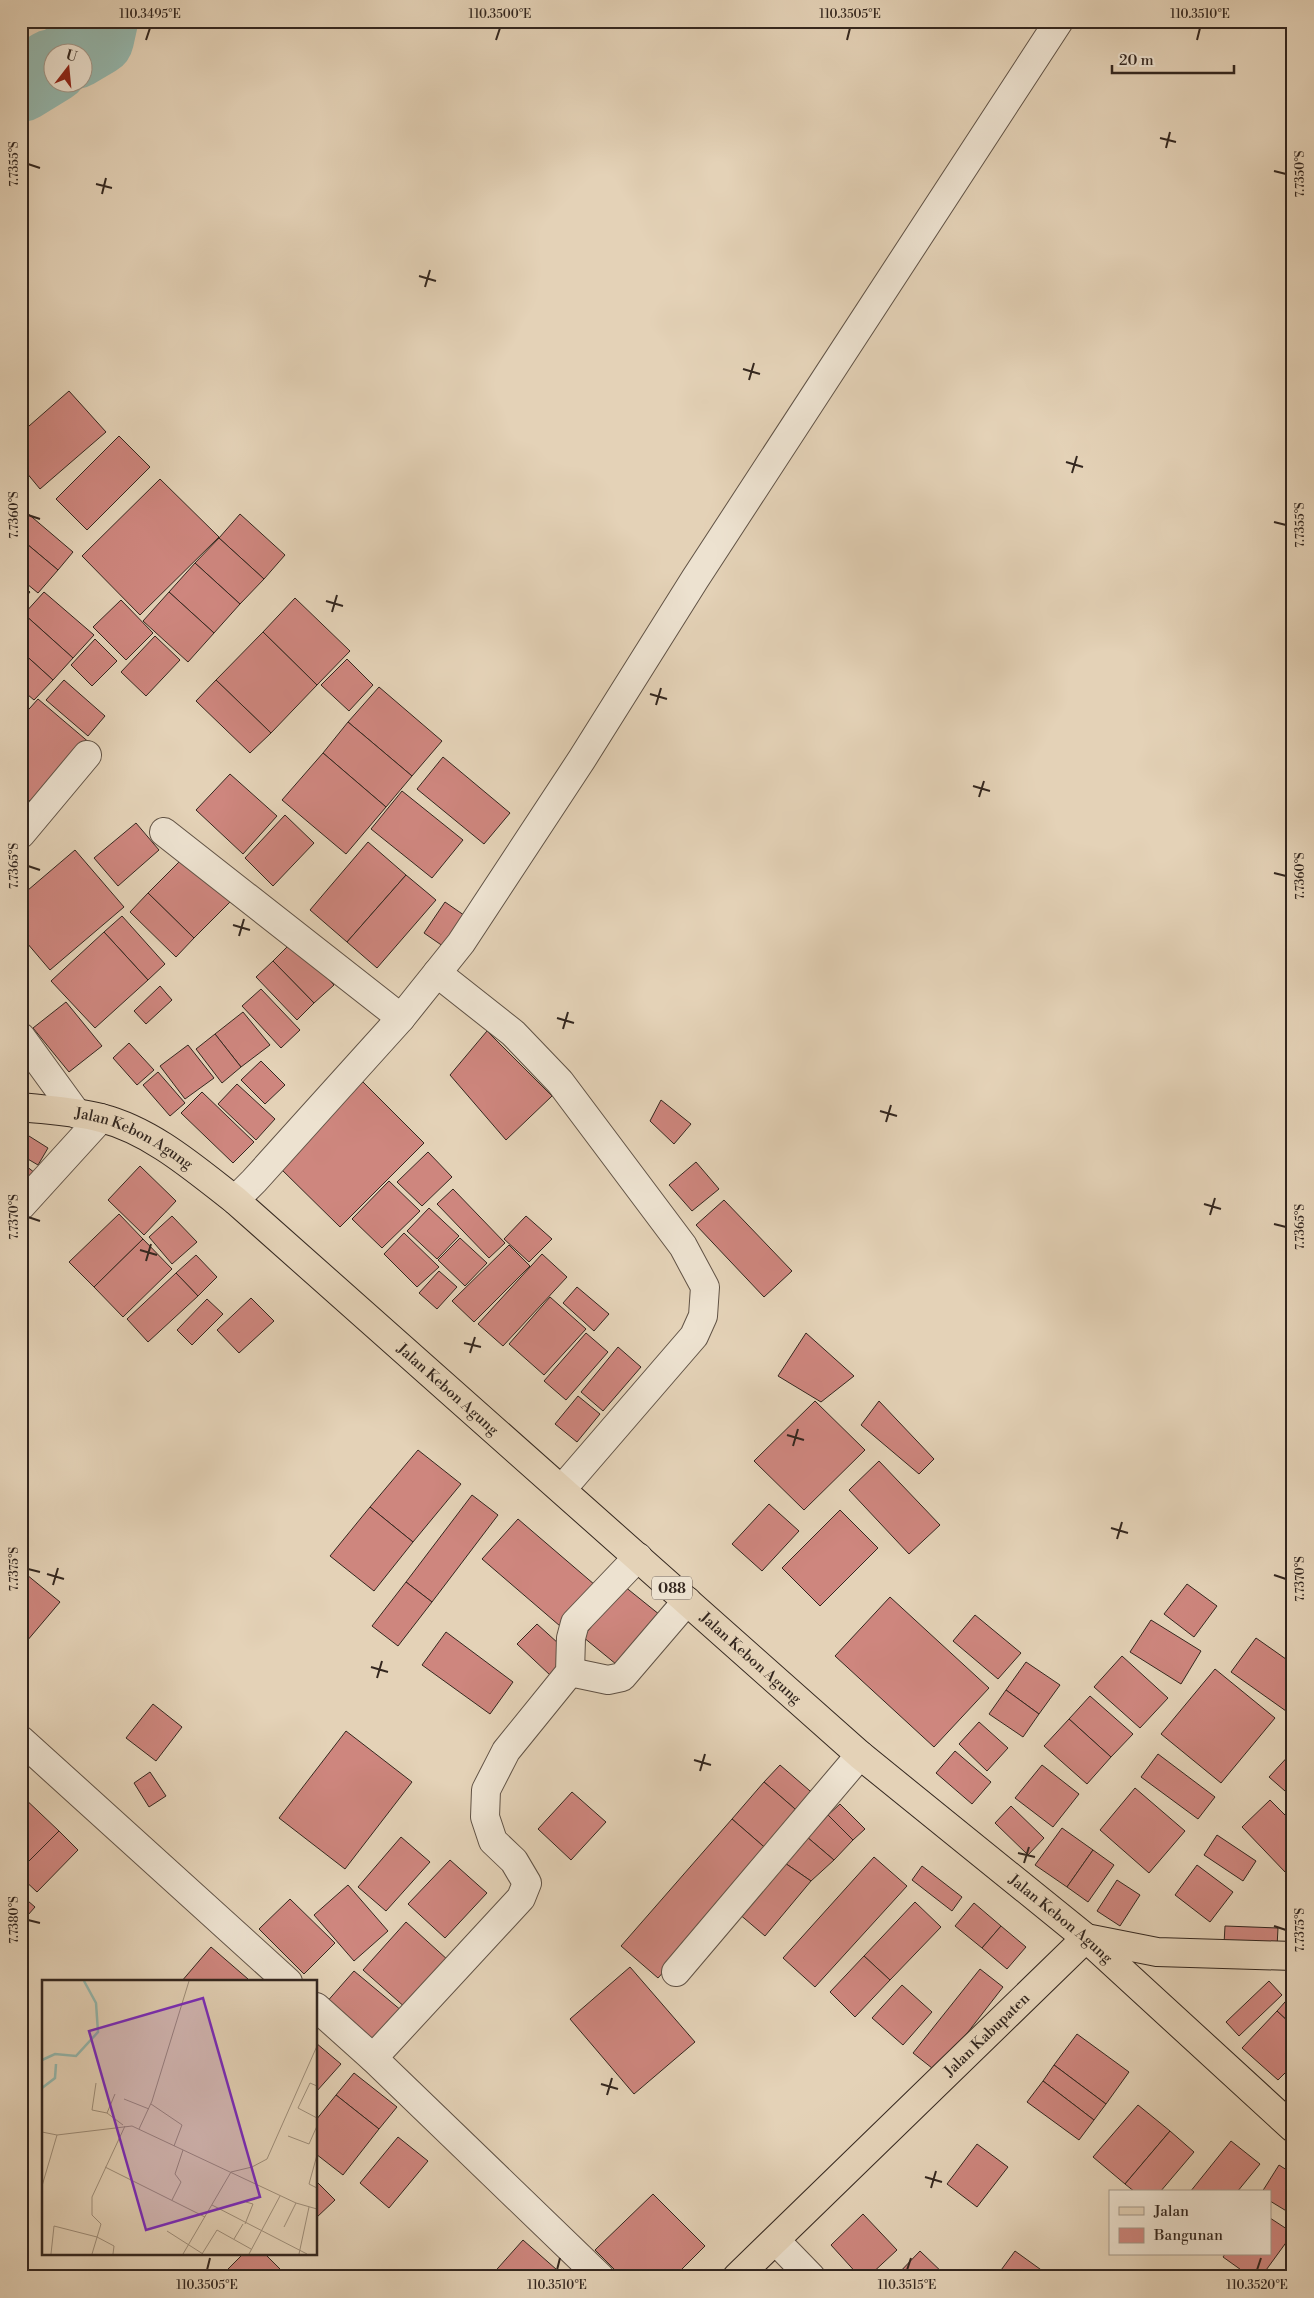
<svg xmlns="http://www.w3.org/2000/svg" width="1314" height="2298" font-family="'Libre Bodoni',serif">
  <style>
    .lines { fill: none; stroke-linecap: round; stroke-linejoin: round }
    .river { stroke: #95b8ae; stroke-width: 74 }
    .building { fill: #ce867e; stroke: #34271f }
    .minor-casing { stroke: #605245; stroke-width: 30 }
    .major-casing { stroke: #34271f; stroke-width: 30 }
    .minor { stroke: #ede2d0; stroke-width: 28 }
    .major { stroke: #e4d2b7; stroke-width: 28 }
    .ticks { fill: none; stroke: #34271f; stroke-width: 2 }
    .labels { text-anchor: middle; stroke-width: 4; stroke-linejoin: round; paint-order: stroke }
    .shield { fill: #ede2d0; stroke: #6c5f54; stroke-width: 1 }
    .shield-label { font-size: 14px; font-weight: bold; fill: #34271f }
    .street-label { font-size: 15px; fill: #34271f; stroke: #ede2d0 }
    .inset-river { fill: none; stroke: #95b8ae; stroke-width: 2.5 }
    .inset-road { fill: none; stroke: #9e8e7a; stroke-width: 1 }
    .view { fill: #7b2cbf; fill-opacity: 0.15; stroke: #7b2cbf; stroke-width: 2.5 }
    .inset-edge { fill: none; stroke: #34271f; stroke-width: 2.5 }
    .neatline { fill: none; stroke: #34271f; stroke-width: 2 }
    .ticks-label { font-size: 12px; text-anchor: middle; fill: #34271f }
  </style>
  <rect width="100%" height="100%" fill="#e4d2b7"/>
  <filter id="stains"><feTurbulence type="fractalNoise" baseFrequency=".004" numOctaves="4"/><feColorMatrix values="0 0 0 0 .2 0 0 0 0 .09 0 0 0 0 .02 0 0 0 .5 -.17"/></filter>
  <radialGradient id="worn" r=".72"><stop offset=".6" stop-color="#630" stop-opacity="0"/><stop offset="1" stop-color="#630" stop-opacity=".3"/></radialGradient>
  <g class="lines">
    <!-- river -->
    <g class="river">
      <polyline points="75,52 97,39 101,21"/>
      <polyline points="21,85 52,66"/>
    </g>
  </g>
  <!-- building -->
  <g class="building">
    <polygon points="69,391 106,432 40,489 21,466 21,433"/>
    <polygon points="119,436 150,467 87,530 56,499"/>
    <polygon points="160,479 219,537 140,615 82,556"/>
    <polygon points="26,512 73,552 58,570 21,539 21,518"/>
    <polygon points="240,514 285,555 264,579 219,538"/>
    <polygon points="219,538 264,579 240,604 195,563"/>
    <polygon points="21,539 58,570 38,593 21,579"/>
    <polygon points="195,563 240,604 214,633 169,592"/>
    <polygon points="21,584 30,592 21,603"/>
    <polygon points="44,592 94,635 73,658 24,614"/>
    <polygon points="169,592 214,633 188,662 143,621"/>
    <polygon points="295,598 350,651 317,685 263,632"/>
    <polygon points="121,600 153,633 126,660 93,627"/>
    <polygon points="24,614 73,658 53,680 21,651 21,617"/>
    <polygon points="263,632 317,685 271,733 216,680"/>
    <polygon points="155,636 180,660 146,696 121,672"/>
    <polygon points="95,639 117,661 92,686 71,665"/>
    <polygon points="21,651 53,680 34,700 21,689"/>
    <polygon points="347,659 373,685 349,711 321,685"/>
    <polygon points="64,680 105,716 88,736 46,700"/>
    <polygon points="216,680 271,733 250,753 196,701"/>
    <polygon points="379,687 442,741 412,776 348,722"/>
    <polygon points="38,699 91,744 37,807 21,794 21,718"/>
    <polygon points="348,722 412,776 386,807 323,753"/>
    <polygon points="323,753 386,807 346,854 282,800"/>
    <polygon points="443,757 510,813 484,844 417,789"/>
    <polygon points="230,774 277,816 243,854 196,810"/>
    <polygon points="402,791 463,840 432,878 371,829"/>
    <polygon points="21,794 37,807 21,824"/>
    <polygon points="285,815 314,843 273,886 245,858"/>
    <polygon points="136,823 159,850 118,886 94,858"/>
    <polygon points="368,842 406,875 347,942 310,910"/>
    <polygon points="75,850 124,907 50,970 21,936 21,896"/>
    <polygon points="184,857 230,902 194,938 148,893"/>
    <polygon points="406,875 436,900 377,968 347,942"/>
    <polygon points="148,893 194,938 176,957 130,912"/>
    <polygon points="445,902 471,920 450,951 424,933"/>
    <polygon points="122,916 165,964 148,980 104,932"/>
    <polygon points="104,932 148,980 95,1028 51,981"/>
    <polygon points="292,942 334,985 314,1003 273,961"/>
    <polygon points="273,961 314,1003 297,1020 256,977"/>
    <polygon points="160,986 172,1000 146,1024 134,1011"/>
    <polygon points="261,989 300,1030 281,1048 242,1006"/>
    <polygon points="66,1002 102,1046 69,1072 33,1028"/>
    <polygon points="243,1012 270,1045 241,1067 215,1034"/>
    <polygon points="487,1031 552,1096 506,1140 450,1075"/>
    <polygon points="215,1034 241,1067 222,1083 196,1049"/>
    <polygon points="129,1043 154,1070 137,1085 113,1058"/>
    <polygon points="188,1045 214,1078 185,1099 160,1066"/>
    <polygon points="261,1061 285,1085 265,1104 241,1080"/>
    <polygon points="158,1072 185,1103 170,1116 143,1085"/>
    <polygon points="363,1082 424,1143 340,1227 278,1166"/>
    <polygon points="237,1084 275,1119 256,1140 218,1104"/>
    <polygon points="202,1092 254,1142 233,1163 181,1113"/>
    <polygon points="661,1100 691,1124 674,1144 650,1121"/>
    <polygon points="21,1131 48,1148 38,1165 21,1155"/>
    <polygon points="428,1152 452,1177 422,1206 397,1182"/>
    <polygon points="21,1162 35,1173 21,1191"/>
    <polygon points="696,1162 719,1189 692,1211 669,1185"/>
    <polygon points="140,1166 176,1201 144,1235 108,1200"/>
    <polygon points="389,1181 420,1211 382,1248 352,1219"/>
    <polygon points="453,1189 505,1243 489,1258 437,1204"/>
    <polygon points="724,1200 792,1271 764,1297 696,1225"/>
    <polygon points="429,1208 459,1236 437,1259 407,1231"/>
    <polygon points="119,1214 143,1239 94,1287 69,1262"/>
    <polygon points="172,1216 197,1242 172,1264 149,1237"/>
    <polygon points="526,1216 552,1239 529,1262 504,1239"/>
    <polygon points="404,1233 439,1267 417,1287 384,1254"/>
    <polygon points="460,1238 487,1263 465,1286 438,1260"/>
    <polygon points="143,1239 172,1269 123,1317 94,1287"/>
    <polygon points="509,1245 530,1266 474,1322 452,1301"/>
    <polygon points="542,1254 567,1277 503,1346 478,1324"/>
    <polygon points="196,1255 217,1277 198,1296 176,1273"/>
    <polygon points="439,1271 457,1287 437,1309 419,1293"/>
    <polygon points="176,1273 198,1296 148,1342 127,1319"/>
    <polygon points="577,1287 609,1314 594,1331 563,1303"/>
    <polygon points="550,1297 586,1329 544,1375 509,1344"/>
    <polygon points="251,1298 274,1321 239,1353 217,1330"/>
    <polygon points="207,1299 223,1314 192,1345 177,1330"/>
    <polygon points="586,1333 608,1352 566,1400 544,1381"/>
    <polygon points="806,1333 854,1376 821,1402 778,1376"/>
    <polygon points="618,1347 641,1367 603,1411 581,1392"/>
    <polygon points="578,1396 600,1414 577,1442 555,1424"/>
    <polygon points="815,1401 865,1450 804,1510 754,1461"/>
    <polygon points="879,1401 934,1459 919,1474 861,1425"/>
    <polygon points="418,1450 461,1484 413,1542 370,1507"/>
    <polygon points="879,1461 940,1525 909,1554 849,1490"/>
    <polygon points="472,1495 498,1515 432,1602 406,1582"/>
    <polygon points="769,1504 799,1531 762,1571 732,1544"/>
    <polygon points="370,1507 413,1542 374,1591 330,1556"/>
    <polygon points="840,1510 878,1548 820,1606 782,1568"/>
    <polygon points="518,1519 595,1585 560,1626 482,1559"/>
    <polygon points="21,1570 60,1602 21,1648"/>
    <polygon points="406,1582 432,1602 398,1646 372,1626"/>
    <polygon points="1187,1584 1217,1606 1194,1637 1164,1614"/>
    <polygon points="624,1586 665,1619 622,1669 583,1637"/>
    <polygon points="890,1597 989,1688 934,1747 835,1656"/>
    <polygon points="975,1615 1021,1653 998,1679 953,1641"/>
    <polygon points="1151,1620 1201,1651 1181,1684 1130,1652"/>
    <polygon points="537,1624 570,1654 550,1675 517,1644"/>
    <polygon points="446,1632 513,1682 490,1714 422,1665"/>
    <polygon points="1256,1638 1293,1664 1293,1716 1231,1672"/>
    <polygon points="1122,1656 1168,1698 1140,1728 1094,1687"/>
    <polygon points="1026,1662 1060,1685 1039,1714 1006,1690"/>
    <polygon points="1215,1669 1275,1718 1221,1783 1161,1734"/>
    <polygon points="1006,1690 1039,1714 1023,1737 989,1714"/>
    <polygon points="1090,1696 1133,1734 1111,1757 1069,1719"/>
    <polygon points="153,1704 182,1727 156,1761 126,1738"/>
    <polygon points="1069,1719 1111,1757 1087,1784 1044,1746"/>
    <polygon points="979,1722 1008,1748 987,1771 959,1744"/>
    <polygon points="346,1731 412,1782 345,1869 279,1818"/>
    <polygon points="955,1751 991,1782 972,1804 936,1773"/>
    <polygon points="1293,1751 1293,1798 1269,1777"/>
    <polygon points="1158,1754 1215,1797 1198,1819 1141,1777"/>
    <polygon points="780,1765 817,1797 802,1815 764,1782"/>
    <polygon points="1042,1765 1079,1794 1053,1827 1015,1798"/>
    <polygon points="150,1772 166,1796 149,1807 134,1783"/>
    <polygon points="764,1782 802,1815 770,1852 732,1819"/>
    <polygon points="1135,1788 1185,1831 1149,1873 1100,1830"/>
    <polygon points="572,1792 606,1822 571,1860 538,1829"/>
    <polygon points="21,1795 59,1831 21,1869"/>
    <polygon points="1270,1800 1293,1823 1293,1866 1286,1873 1242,1827"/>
    <polygon points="840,1804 865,1829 853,1840 828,1815"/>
    <polygon points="1011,1806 1044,1838 1028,1855 995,1823"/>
    <polygon points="828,1815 853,1840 834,1860 807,1837"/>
    <polygon points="732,1819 770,1852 658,1978 621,1946"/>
    <polygon points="1062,1828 1093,1850 1067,1887 1035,1865"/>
    <polygon points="59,1831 78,1850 37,1892 21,1877 21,1869"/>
    <polygon points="1217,1835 1256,1861 1243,1881 1204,1855"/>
    <polygon points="401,1837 430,1862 386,1911 358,1887"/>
    <polygon points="807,1837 834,1860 811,1881 782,1861"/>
    <polygon points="1093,1850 1114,1865 1088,1902 1067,1887"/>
    <polygon points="874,1857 907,1886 815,1987 783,1958"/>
    <polygon points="450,1860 487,1893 445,1938 408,1904"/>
    <polygon points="782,1861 811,1881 765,1936 738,1913"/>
    <polygon points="1197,1865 1233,1892 1210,1922 1175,1895"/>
    <polygon points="922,1866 962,1897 952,1911 912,1880"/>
    <polygon points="1117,1880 1140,1895 1120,1926 1097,1911"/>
    <polygon points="348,1885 388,1931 354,1961 314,1915"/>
    <polygon points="21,1895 35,1907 21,1923"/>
    <polygon points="290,1899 335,1943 304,1974 259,1929"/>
    <polygon points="915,1902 941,1927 890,1980 864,1956"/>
    <polygon points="974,1903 1001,1926 982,1948 955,1926"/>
    <polygon points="406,1922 449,1961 407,2009 363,1970"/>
    <polygon points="1001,1926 1026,1947 1007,1969 982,1948"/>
    <polygon points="1225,1926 1278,1928 1277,1947 1224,1944"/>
    <polygon points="211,1947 248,1979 246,1982 181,1982"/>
    <polygon points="864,1956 890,1980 855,2017 830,1992"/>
    <polygon points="630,1967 695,2042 634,2094 570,2019"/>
    <polygon points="980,1969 1003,1987 937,2072 913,2053"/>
    <polygon points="354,1971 402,2011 373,2044 325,2004"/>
    <polygon points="1269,1981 1282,1995 1239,2036 1226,2022"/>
    <polygon points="902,1985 932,2012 903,2045 872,2018"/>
    <polygon points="1293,1993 1293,2026 1277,2011"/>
    <polygon points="1277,2011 1293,2026 1293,2065 1278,2080 1242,2048"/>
    <polygon points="1077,2034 1129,2072 1106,2104 1054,2065"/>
    <polygon points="316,2043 341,2064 316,2092"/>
    <polygon points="1054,2065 1106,2104 1094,2120 1043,2081"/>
    <polygon points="354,2073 397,2107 379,2129 336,2095"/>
    <polygon points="1043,2081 1094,2120 1079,2140 1027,2102"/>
    <polygon points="336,2095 379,2129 343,2175 316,2154 316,2120"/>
    <polygon points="1138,2105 1170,2131 1125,2184 1093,2157"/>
    <polygon points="1170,2131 1194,2152 1160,2192 1135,2192 1125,2184"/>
    <polygon points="398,2137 428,2161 389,2208 360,2183"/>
    <polygon points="1231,2141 1260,2164 1237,2192 1190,2192"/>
    <polygon points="977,2144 1008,2167 977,2207 947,2184"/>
    <polygon points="1279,2165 1293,2174 1293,2215 1270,2201 1270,2192 1262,2192"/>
    <polygon points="316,2181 335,2200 316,2218"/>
    <polygon points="653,2194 705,2246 674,2277 622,2277 595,2250"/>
    <polygon points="863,2214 897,2250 868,2277 860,2277 831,2245"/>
    <polygon points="1270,2218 1293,2233 1261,2277 1251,2277 1223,2257 1225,2254 1270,2254"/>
    <polygon points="523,2240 565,2277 490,2277"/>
    <polygon points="920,2251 947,2277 895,2277"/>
    <polygon points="1015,2251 1051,2277 996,2277"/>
    <polygon points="243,2254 265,2254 288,2277 220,2277"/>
  </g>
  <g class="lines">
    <!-- minor casing -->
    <g class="minor-casing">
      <g id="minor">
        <polyline points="164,832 401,1018"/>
        <polyline points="21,834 87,755"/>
        <polyline points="437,973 513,1033 560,1082 683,1246 705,1287 703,1316 694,1336 562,1489"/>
        <polyline points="21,1037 77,1114"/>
        <polyline points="235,1200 254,1181 401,1018 461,943 582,759 695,579 1059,21"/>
        <polyline points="21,1206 101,1118"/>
        <polyline points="570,1672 608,1680 622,1677 687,1601"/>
        <polyline points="21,1740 288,1982"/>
        <polyline points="676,1972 860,1755"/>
        <polyline points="316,2007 373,2058 600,2277"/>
        <polyline points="373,2058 521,1898 527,1883 514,1861 493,1841 485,1817 486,1790 506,1751 570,1672 571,1638 575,1623 638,1557"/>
        <polyline points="776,2241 811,2277"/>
      </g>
    </g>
    <!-- major casing -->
    <g class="major-casing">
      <g id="major">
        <path id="s1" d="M21,1107C47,1110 76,1111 101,1118C152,1131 195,1169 235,1200L860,1755L1086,1938L1293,2128"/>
        <path id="s2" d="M737,2277L1086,1938L1157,1952L1293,1956"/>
      </g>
    </g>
    <!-- minor -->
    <use href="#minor" class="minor"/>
    <!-- major -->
    <use href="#major" class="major"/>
  </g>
  <!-- ticks -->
  <path class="ticks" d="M146,40L150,28M496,40L500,28M847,40L850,28M1197,40L1200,28M1160,138L1176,142M1166,148L1170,132M28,164L40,168M1274,171L1286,174M96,184L112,188M102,194L106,178M419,276L436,281M425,287L430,270M743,369L760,374M749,380L754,363M1066,462L1083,467M1072,473L1077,456M28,515L40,519M1274,522L1286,525M326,601L343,606M332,612L337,595M650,694L667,699M656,705L661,688M973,786L990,791M979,797L984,781M28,866L40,870M1274,873L1286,876M233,925L250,930M239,936L244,919M557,1018L574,1023M563,1029L568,1012M880,1111L897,1116M886,1122L891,1105M1204,1204L1221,1209M1210,1215L1215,1198M28,1217L40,1221M1274,1224L1286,1227M140,1250L157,1255M146,1261L151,1244M464,1343L481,1347M470,1353L475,1337M787,1435L804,1440M793,1446L798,1429M1111,1528L1128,1533M1117,1539L1122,1522M28,1569L40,1572M47,1574L64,1579M1274,1575L1286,1579M53,1585L58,1568M371,1667L388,1672M377,1678L382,1661M694,1760L711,1765M700,1771L705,1754M1018,1853L1035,1857M1024,1863L1029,1847M28,1920L40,1923M1274,1926L1286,1930M601,2084L618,2089M607,2095L612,2078M925,2177L942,2182M931,2188L936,2171M207,2270L210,2258M557,2270L560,2258M907,2270L911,2258M1257,2270L1261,2258"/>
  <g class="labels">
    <!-- shield labels -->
    <rect class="shield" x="652" y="1576.5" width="40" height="23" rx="4"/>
    <g class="shield-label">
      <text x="672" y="1593">088</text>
    </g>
    <!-- street labels -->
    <g class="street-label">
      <text dy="5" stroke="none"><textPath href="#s1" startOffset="119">Jalan Kebon Agung</textPath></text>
      <text dy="5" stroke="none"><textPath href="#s1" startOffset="524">Jalan Kebon Agung</textPath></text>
      <text dy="5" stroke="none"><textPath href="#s1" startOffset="929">Jalan Kebon Agung</textPath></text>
      <text dy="5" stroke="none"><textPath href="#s1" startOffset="1334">Jalan Kebon Agung</textPath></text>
      <text dy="5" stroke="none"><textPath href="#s2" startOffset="348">Jalan Kabupaten</textPath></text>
    </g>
  </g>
  <!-- overview -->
  <g transform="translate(42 1980)">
    <rect width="275" height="275" fill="#e4d2b7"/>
    <path class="inset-river" d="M0,80L13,74L34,76L56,52L54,23L42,1M0,108L13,98L14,84"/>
    <path class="inset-road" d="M54,103L50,130L65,133L81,145M275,106L268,103L256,128L275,138M82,119L107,129M109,124L140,145L132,166M65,133L73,114M97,149L110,121L147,1M0,152L15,155L90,146L254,223L275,229M246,156L267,164L275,146M275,175L267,204L275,208M63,187L163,237M0,206L15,155M130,220L139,202L133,194L141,170M170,225L265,274M203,244L211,224L204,222M242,247L254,223M125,251L161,274M192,259L201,244M9,274L12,246L55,257L72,266L71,274M50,274L59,244L50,235V217L83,146M141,274L189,192L210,187L225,179L275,66M160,274L175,250L209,269M207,274L238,216M257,274L267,227"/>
    <path class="view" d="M161,18L218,217L104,250L47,51Z"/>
    <rect width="275" height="275" class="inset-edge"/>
  </g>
  <!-- margin -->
  <rect width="1314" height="2298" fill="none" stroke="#e4d2b7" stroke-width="55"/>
  <!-- legend -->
  <rect x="1109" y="2190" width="162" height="65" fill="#ede2d0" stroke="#a39789"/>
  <rect x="1119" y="2207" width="25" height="8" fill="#e4d2b7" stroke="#a39789"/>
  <text x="1154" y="2216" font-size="15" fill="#34271f">Jalan</text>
  <rect x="1119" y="2228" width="25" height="15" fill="#ce867e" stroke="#a39789"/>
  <text x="1154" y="2240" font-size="15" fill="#34271f">Bangunan</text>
  <!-- north arrow -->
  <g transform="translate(68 68) rotate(16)"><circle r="24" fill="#ede2d0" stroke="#a39789"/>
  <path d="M0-4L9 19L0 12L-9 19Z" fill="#8f2418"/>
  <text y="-8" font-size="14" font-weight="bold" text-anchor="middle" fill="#34271f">U</text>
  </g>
  <!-- scale -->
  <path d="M1112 65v8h122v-8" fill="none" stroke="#34271f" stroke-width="2.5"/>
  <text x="1119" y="65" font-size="15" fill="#34271f" stroke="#ede2d0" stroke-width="4" paint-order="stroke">20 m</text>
  <rect x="28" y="28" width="1258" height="2242" class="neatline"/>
  <g class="ticks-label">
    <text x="150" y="18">110.3495°E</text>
    <text x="500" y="18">110.3500°E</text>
    <text x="850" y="18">110.3505°E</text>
    <text x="1200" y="18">110.3510°E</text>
    <text transform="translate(14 164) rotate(-90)" y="4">7.7355°S</text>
    <text transform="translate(1300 174) rotate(-90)" y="4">7.7350°S</text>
    <text transform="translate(14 515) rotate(-90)" y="4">7.7360°S</text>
    <text transform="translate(1300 525) rotate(-90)" y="4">7.7355°S</text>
    <text transform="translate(14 866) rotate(-90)" y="4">7.7365°S</text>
    <text transform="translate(1300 876) rotate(-90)" y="4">7.7360°S</text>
    <text transform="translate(14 1217) rotate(-90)" y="4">7.7370°S</text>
    <text transform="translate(1300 1227) rotate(-90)" y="4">7.7365°S</text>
    <text transform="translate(14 1569) rotate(-90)" y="4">7.7375°S</text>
    <text transform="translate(1300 1579) rotate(-90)" y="4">7.7370°S</text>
    <text transform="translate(14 1920) rotate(-90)" y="4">7.7380°S</text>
    <text transform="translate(1300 1930) rotate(-90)" y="4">7.7375°S</text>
    <text x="207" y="2289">110.3505°E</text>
    <text x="557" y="2289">110.3510°E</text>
    <text x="907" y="2289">110.3515°E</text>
    <text x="1257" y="2289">110.3520°E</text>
  </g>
  <rect width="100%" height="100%" filter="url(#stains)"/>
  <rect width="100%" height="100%" fill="url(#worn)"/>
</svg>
